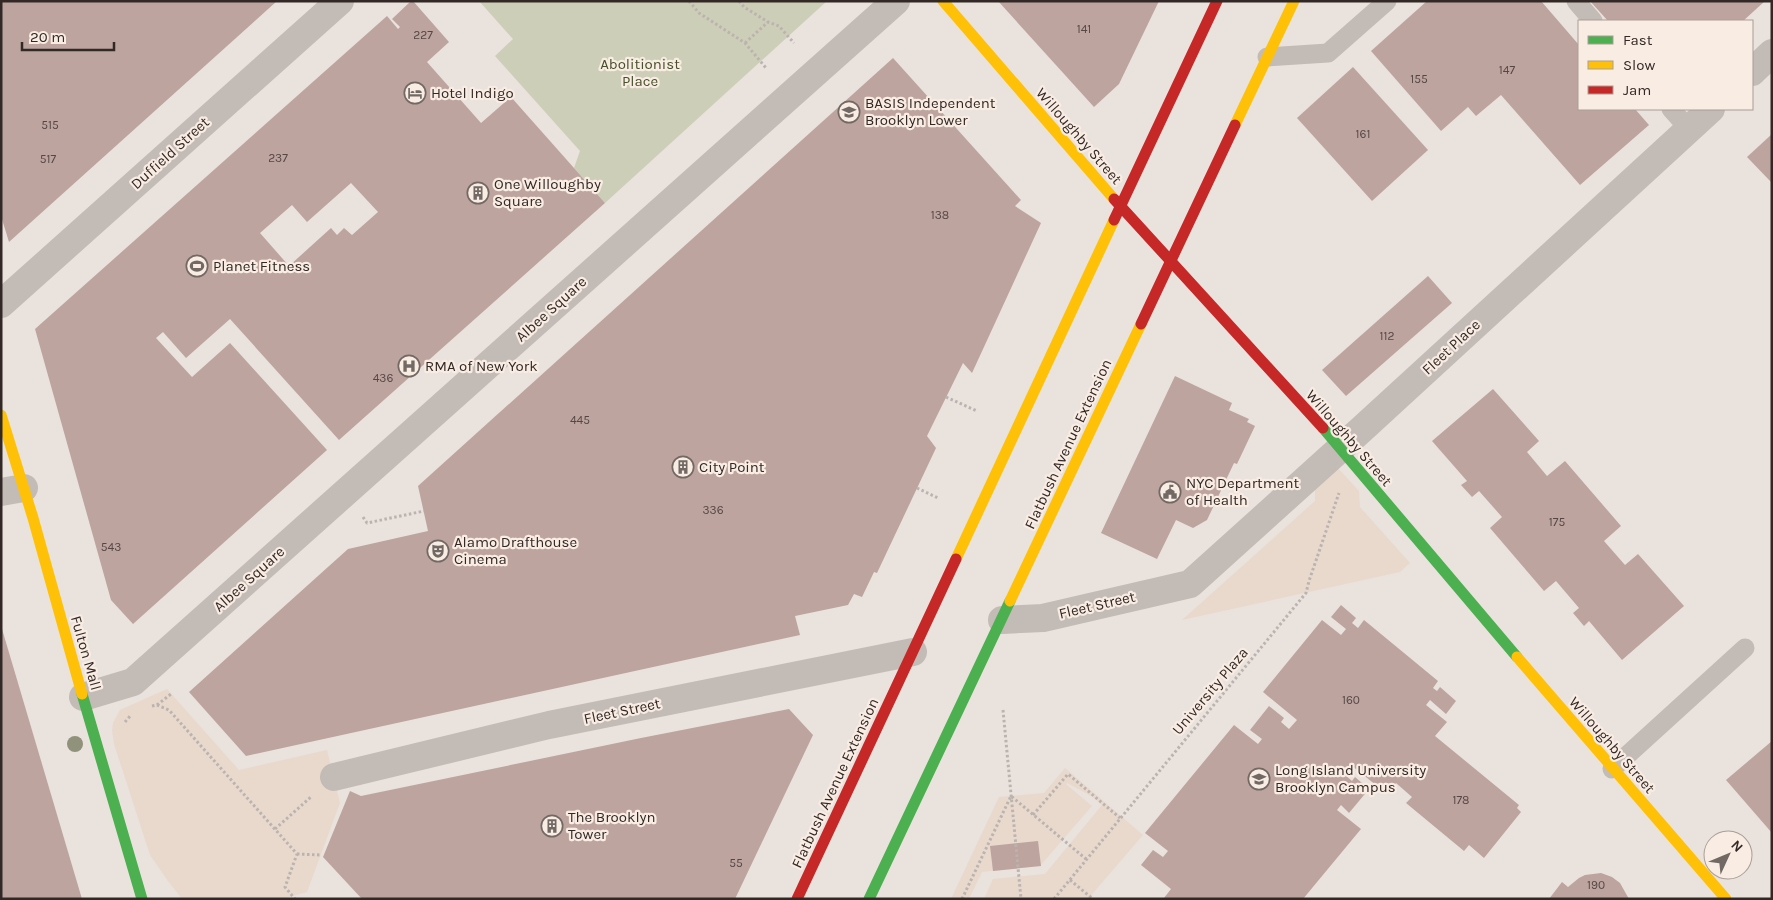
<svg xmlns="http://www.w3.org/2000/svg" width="1773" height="900" font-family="Karla,sans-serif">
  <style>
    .green { fill: #cdceb7 }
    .plaza { fill: #e8d9cc }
    .building { fill: #bda49f; fill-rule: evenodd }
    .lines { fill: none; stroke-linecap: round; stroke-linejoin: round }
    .path { stroke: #bbb3af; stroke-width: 3; stroke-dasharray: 2.5 2.5; stroke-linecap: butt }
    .lane { stroke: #c3bbb6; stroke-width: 19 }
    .street { stroke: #c3bbb6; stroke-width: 28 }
    .fast { stroke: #4caf50; stroke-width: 11 }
    .slow { stroke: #ffc107; stroke-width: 11 }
    .jam { stroke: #c62828; stroke-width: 11 }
    .tree { fill: #90927b }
    .labels { text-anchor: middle; stroke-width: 4.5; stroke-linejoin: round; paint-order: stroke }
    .number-label { font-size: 12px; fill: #554744 }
    .park-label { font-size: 15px; fill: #46502a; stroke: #f8ece3 }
    .poi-label { font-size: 15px; fill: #322825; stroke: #f8ece3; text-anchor: start }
    .street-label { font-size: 15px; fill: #322825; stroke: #f8ece3 }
  </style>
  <rect width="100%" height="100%" fill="#eae2dd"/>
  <!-- green -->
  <polygon class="green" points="479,1 827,1 605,203 574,168 580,151 495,56 513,39"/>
  <!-- plaza -->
  <g class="plaza">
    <polygon points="1337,467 1359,491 1360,507 1410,563 1400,572 1182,620 1315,501 1315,485"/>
    <polygon points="167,689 239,770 327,750 340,803 307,892 282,899 182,899 168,881 150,855 114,744 112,730 113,723 120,710"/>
    <polygon points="1065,768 1143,835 1088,899 984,899 993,879 1045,874 1102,805 1093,797 1067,783 1066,784 1092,806 1040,866 982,872 969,899 951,899 999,797 1044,793"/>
  </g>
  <!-- building -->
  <g class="building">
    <polygon points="1,1 277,1 9,242 1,216"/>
    <path d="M411,1H413L449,42L427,62L481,123L511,97L605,203L339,440L230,319L186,358L163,332L156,338L192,377L230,343L327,450L133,624L111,600L35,329L387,16L398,29L400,27L392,19ZM351,183L378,212L352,235L344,228L337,235L331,228L289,266L260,233L292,205L307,222Z"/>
    <polygon points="998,1 1159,1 1119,84 1094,107"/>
    <polygon points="1427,1 1541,1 1579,45 1579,109 1635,109 1649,125 1580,185 1501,95 1476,116 1468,107 1441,131 1371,51"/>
    <polygon points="1590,1 1765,1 1743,21 1608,21"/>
    <polygon points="893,58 1021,200 1015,206 1041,223 972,373 963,363 927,436 936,448 877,573 874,572 862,597 854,594 848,605 795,616 800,635 246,756 189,692 348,549 428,531 418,486"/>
    <polygon points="1353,67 1428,150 1372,201 1297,118"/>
    <polygon points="1772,134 1772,183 1747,157"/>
    <polygon points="1428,276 1452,303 1346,396 1322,370"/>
    <polygon points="1175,376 1232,403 1229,410 1249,419 1247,422 1255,426 1237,464 1234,463 1207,520 1193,528 1176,520 1157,559 1101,533"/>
    <polygon points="1493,389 1539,441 1527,452 1547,476 1565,461 1621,526 1604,541 1625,565 1638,554 1684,606 1622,660 1589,621 1584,626 1573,613 1579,608 1556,581 1544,591 1490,528 1502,517 1479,491 1472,497 1461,485 1467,481 1432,441"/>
    <polygon points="1341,605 1356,618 1352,623 1358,628 1364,620 1438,681 1433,688 1437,691 1440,687 1456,701 1446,714 1430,700 1426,705 1447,722 1435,736 1519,805 1517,808 1521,812 1484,858 1469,845 1464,851 1406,803 1412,797 1396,783 1387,794 1351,765 1344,774 1352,781 1355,777 1369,789 1349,813 1341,805 1337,810 1361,829 1303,899 1166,899 1164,898 1171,889 1141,865 1153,850 1163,857 1168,851 1145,833 1234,725 1258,744 1262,739 1250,730 1269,706 1284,718 1281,722 1289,729 1297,720 1263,692 1322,620 1341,635 1346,629 1331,617"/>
    <polygon points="1,629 2,629 82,899 1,899"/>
    <polygon points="789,709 813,735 735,899 362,899 323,857 350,791 361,796 641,738"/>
    <polygon points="1772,741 1772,833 1726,780"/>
    <polygon points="1038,841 1041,866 993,871 990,846"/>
    <polygon points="1601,873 1612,877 1620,883 1629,899 1549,899 1562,882 1568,887 1579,878 1585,875"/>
  </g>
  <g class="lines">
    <!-- path -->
    <g class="path">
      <polyline points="689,1 699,13 745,43 766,68"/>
      <polyline points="739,1 744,7 768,22 779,26 794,43"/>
      <polyline points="745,43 768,22"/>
      <polyline points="946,397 977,411"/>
      <polyline points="917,488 938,498"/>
      <polyline points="363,517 367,523 424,511"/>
      <polyline points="157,705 171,694"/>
      <polyline points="152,706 157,705 169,710 297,854 285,887 295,899"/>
      <polyline points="1003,710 1021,899"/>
      <polyline points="125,722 131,715"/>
      <polyline points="1033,815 1068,774 1120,818"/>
      <polyline points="275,829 312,796"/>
      <polyline points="297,854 321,855"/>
      <polyline points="1070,880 1093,899"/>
      <polyline points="962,899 1011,796 1086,859"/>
      <polyline points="1054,899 1306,593 1309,581 1339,493"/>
    </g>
    <!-- lane -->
    <g class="lane">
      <polyline points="1576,1 1593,21"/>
      <polyline points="1267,57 1328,53 1387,1"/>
      <polyline points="1671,109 1689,129"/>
      <polyline points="1612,769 1745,648"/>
    </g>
    <!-- street -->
    <g class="street">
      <polyline points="1752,72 1772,53"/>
      <polyline points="1,304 340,1"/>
      <polyline points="1,492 24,488"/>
      <polyline points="1002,620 1043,618 1190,584 1362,429 1711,109"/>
      <polyline points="83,697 133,682 896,1"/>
      <polyline points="334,777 549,725 913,652"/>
    </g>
    <!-- fast -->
    <g class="fast">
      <polyline points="1323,428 1517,657"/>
      <polyline points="82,694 142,899"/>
      <polyline points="869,899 1010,601"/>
    </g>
    <!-- slow -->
    <g class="slow">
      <polyline points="943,1 1114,199"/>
      <polyline points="1235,125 1294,1"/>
      <polyline points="1,415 33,518 82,694"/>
      <polyline points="956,559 1114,220"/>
      <polyline points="1010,601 1141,324"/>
      <polyline points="1517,657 1726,899"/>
    </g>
    <!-- jam -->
    <g class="jam">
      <polyline points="1114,199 1323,428"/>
      <polyline points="1114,220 1217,1"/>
      <polyline points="1141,324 1235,125"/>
      <polyline points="797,899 956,559"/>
    </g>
  </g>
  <!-- trees -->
  <circle class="tree" cx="75" cy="744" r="8"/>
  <!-- icons -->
  <defs>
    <g id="hotel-ring" transform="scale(1.125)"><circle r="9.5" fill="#f8ece3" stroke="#726965" stroke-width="1.5"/><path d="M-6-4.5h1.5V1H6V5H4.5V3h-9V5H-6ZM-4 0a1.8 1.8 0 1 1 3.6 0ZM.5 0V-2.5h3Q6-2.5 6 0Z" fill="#726965"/></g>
    <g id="school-ring" transform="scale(1.125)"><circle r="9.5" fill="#f8ece3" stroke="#726965" stroke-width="1.5"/><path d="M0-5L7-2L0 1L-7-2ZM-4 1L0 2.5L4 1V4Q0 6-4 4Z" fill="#726965"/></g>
    <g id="building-ring" transform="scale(1.125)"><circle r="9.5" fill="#f8ece3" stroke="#726965" stroke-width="1.5"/><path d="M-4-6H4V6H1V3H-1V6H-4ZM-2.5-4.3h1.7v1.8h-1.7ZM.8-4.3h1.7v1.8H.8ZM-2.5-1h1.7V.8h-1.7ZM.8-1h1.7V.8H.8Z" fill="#726965"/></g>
    <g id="stadium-ring" transform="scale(1.125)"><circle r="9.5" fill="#f8ece3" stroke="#726965" stroke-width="1.5"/><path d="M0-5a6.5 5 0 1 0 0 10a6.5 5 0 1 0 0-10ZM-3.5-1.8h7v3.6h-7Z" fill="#726965"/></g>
    <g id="hospital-ring" transform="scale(1.125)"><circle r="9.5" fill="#f8ece3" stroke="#726965" stroke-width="1.5"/><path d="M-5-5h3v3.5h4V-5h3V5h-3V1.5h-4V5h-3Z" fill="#726965"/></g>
    <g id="civic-ring" transform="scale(1.125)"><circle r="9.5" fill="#f8ece3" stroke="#726965" stroke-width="1.5"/><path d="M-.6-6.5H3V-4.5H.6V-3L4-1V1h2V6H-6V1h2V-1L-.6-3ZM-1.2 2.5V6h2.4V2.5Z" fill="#726965"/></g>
    <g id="theatre-ring" transform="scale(1.125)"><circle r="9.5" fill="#f8ece3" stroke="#726965" stroke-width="1.5"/><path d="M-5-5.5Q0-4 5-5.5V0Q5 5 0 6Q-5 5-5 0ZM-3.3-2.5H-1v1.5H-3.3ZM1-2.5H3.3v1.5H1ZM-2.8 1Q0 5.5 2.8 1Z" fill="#726965"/></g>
    <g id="university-ring" transform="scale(1.125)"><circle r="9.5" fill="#f8ece3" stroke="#726965" stroke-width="1.5"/><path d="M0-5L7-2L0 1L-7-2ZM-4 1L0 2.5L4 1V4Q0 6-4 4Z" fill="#726965"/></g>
  </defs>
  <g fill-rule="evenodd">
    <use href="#hotel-ring" x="415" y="93"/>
    <use href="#school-ring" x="849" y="112"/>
    <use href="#building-ring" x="478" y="193"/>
    <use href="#stadium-ring" x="197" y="266"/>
    <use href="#hospital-ring" x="409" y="366"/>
    <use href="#building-ring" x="683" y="467"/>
    <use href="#civic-ring" x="1170" y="492"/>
    <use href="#theatre-ring" x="438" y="551"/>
    <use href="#university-ring" x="1259" y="779"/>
    <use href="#building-ring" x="552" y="826"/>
  </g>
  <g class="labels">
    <!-- number labels -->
    <g class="number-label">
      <text x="1084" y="33">141</text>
      <text x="423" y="39">227</text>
      <text x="1507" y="74">147</text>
      <text x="1419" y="83">155</text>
      <text x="50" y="129">515</text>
      <text x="1363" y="138">161</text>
      <text x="278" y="162">237</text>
      <text x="48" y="163">517</text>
      <text x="940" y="219">138</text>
      <text x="1387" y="340">112</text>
      <text x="383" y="382">436</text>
      <text x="580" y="424">445</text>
      <text x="713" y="514">336</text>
      <text x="1557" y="526">175</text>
      <text x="111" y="551">543</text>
      <text x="1351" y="704">160</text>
      <text x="1461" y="804">178</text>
      <text x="736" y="867">55</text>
      <text x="1596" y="889">190</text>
    </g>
    <!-- park labels -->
    <g class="park-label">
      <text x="640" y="69">Abolitionist<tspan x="640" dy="17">Place</tspan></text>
    </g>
    <!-- poi labels -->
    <g class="poi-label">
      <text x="431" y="98">Hotel Indigo</text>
      <text x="865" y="108">BASIS Independent<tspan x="865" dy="17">Brooklyn Lower</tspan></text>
      <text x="494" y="189">One Willoughby<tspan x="494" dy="17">Square</tspan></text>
      <text x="213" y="271">Planet Fitness</text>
      <text x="425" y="371">RMA of New York</text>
      <text x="699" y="472">City Point</text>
      <text x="1186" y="488">NYC Department<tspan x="1186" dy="17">of Health</tspan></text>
      <text x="454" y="547">Alamo Drafthouse<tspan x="454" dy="17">Cinema</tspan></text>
      <text x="1275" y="775">Long Island University<tspan x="1275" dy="17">Brooklyn Campus</tspan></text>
      <text x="568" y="822">The Brooklyn<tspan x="568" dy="17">Tower</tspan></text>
    </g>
    <!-- street labels -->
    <g class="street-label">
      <text transform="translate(1079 136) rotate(49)" y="5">Willoughby Street</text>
      <text transform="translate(170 153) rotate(-42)" y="5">Duffield Street</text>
      <text transform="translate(551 309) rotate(-42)" y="5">Albee Square</text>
      <text transform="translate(1451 347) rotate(-43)" y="5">Fleet Place</text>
      <text transform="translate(1349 438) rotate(49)" y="5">Willoughby Street</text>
      <text transform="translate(1068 444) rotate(-65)" y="5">Flatbush Avenue Extension</text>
      <text transform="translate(249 579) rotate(-42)" y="5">Albee Square</text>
      <text transform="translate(1097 605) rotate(-13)" y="5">Fleet Street</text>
      <text transform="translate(86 653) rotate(74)" y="5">Fulton Mall</text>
      <text transform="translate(1210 691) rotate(-50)" y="5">University Plaza</text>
      <text transform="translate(622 711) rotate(-12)" y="5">Fleet Street</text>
      <text transform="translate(1612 745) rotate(49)" y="5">Willoughby Street</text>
      <text transform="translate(835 783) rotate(-65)" y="5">Flatbush Avenue Extension</text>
    </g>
  </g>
  <!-- border -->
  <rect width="1773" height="900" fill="none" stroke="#322825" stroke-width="5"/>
  <!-- legend -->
  <rect x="1578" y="20" width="175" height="90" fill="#f8ece3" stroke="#a99e97"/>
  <rect x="1588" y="36" width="25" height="8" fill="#4caf50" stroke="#a99e97"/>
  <text x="1623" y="45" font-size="15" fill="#322825">Fast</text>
  <rect x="1588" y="61" width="25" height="8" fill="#ffc107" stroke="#a99e97"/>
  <text x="1623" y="70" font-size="15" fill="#322825">Slow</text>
  <rect x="1588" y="86" width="25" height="8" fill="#c62828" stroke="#a99e97"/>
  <text x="1623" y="95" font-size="15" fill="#322825">Jam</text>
  <!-- north arrow -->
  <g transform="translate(1728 855) rotate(46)"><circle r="24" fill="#f8ece3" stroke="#a99e97"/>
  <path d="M0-4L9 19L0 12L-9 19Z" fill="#726965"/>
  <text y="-8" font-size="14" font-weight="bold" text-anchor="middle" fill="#322825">N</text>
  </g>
  <!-- scale -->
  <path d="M22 42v8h92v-8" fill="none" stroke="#322825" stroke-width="2.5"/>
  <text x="30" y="42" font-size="15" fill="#322825" stroke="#f8ece3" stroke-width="4" paint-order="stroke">20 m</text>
</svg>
